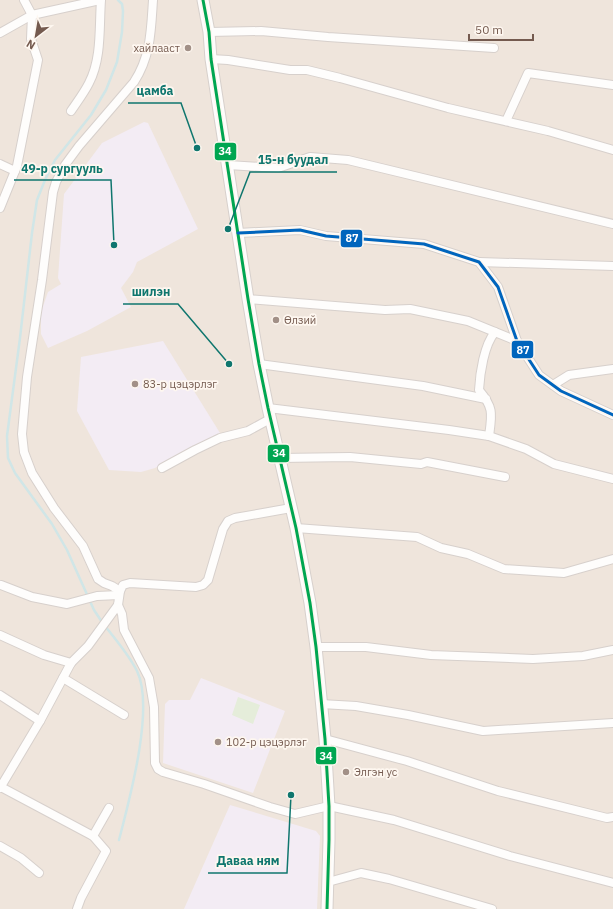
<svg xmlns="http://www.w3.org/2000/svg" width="613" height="909" font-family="'IBM Plex Sans',sans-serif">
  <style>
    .residential { fill: #efe5dc }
    .education { fill: #f3ecf4 }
    .green { fill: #e5edda }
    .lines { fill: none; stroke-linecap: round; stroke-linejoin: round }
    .stream { stroke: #d0e6e7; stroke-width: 2.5 }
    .street-casing { stroke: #d7d0cc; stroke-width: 10 }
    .secondary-casing { stroke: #d7d0cc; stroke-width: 13 }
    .street { stroke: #fefdfc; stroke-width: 8 }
    .secondary { stroke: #fefdfc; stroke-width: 11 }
    .bus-1-casing { stroke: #fef7f0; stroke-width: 6 }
    .bus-2-casing { stroke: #fef7f0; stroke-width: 6 }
    .bus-1 { stroke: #00a651; stroke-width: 3 }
    .bus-2 { stroke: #0065bd; stroke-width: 3 }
    .poi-dot { fill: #a29087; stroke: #fef7f0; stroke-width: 1.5 }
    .labels { text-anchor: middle; stroke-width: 3.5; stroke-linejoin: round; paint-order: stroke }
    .poi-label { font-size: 11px; fill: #745a4f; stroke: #fef7f0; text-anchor: start }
    .leader { fill: none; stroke: #0f766e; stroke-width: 1.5 }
    .callout-dot { fill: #0f766e; stroke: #fef7f0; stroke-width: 1.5 }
    .callout-label { font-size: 12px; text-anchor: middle; font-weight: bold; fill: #0f766e; stroke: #fef7f0; stroke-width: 3.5; stroke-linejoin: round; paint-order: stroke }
    .line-badge { stroke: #fef7f0; stroke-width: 1.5 }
    .badge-label { font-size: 11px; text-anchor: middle; font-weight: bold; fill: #fff }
  </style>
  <rect width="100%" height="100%" fill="#f7f3ee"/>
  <!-- residential -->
  <rect class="residential" x="0" y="0" width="613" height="909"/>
  <!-- education -->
  <g class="education">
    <polygon points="144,122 148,123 198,229 137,262 133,272 121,288 131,307 87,331 48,348 41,334 41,312 48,292 61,284 58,278 64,194 102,143"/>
    <polygon points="163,341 220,433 155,468 141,472 109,470 77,411 81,357"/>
    <polygon points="201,678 285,711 253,793 163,763 165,704 169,700 190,700"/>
    <polygon points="230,805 316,831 320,836 317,909 184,909"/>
  </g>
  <!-- green -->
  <polygon class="green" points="238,697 260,705 253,724 232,715"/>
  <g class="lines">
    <!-- stream -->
    <g class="stream">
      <polyline points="102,622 94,610 67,550 52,524 15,473 8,458 7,436 20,338 32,233 37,200 45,180 55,160 91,115 106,90 117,62 122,32 123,11 122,4 118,0"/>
      <path d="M105,626C116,640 129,655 137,671C155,708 129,801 119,840"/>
    </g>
    <!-- street casing -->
    <g class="street-casing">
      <g id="street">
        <polyline points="209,32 261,31 328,37 494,48"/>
        <polyline points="0,33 32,15 100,0"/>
        <polyline points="211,59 228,60 290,70 307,70 340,78 448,108 548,131 613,150"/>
        <path d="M71,111C77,102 84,93 89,83C102,58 99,27 101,0"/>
        <polyline points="506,121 528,73 613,85"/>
        <polyline points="0,164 15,171"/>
        <polyline points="228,165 278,168 310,157 348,160 613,224"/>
        <polyline points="0,208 17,166 38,60 31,39 32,15 24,0"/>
        <polyline points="238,233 300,230 326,236 424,244 479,262 498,287 517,341 539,375 561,391 613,415"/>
        <polyline points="479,262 613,266"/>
        <polyline points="248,299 385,310 410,309 468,321 517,341"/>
        <polyline points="259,364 423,386 486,399"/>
        <polyline points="553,385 569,375 613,369"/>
        <polyline points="268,408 449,430 489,436 526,449 554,464 613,479"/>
        <path d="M489,436C492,414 494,408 479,390C480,373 484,345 495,332"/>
        <polyline points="280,458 350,457 421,464 427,462 505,477"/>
        <polyline points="162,468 195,450 220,438 248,431 270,419"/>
        <polyline points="296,528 417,537 441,548 468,554 504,569 564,573 613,559"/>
        <polyline points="1,585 32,597 67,604 97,596 119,595"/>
        <path d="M120,591L112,586L104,583L98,579L83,546L54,508L32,473L24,452L22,434L27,377L42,280L53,192L56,182L65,165L79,146L134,82C151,56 151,30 153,0"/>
        <polyline points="118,605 122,614 124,630 149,678 154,707 155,763 158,769 163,772 204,784 270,807 295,814 329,806 394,820 510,856 613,883"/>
        <polyline points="0,635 44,655 71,663"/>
        <polyline points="316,647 366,647 431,655 533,659 583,656 613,650"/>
        <polyline points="63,678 124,715"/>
        <polyline points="0,695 40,721"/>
        <polyline points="321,704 356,706 408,715 483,731 613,723"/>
        <polyline points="325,739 407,761 498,791 607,818 613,817"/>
        <polyline points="1,787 93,836 106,851 81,898 77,909"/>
        <polyline points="0,788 40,721 71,663 88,646 118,605 120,591 123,585 130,583 196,587 203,585 208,580 223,529 228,521 235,518 291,508"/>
        <polyline points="93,836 109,808"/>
        <polyline points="0,846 21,858 39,873"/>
        <polyline points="328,882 361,873 389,879 492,909"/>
      </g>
    </g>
    <!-- secondary casing -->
    <g class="secondary-casing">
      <polyline id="secondary" points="203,0 209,32 211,59 248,299 259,364 268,408 296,528 310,603 316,647 325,739 329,806 329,840 327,909"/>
    </g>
    <!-- street -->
    <use href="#street" class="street"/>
    <!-- secondary -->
    <use href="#secondary" class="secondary"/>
    <!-- bus-1 casing -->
    <g class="bus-1-casing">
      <polyline id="bus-1" points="203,0 209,32 211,59 248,299 259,364 268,408 296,528 310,603 316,647 325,739 329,806 329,840 327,909"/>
    </g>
    <!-- bus-2 casing -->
    <g class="bus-2-casing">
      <polyline id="bus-2" points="238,233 300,230 326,236 424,244 479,262 498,287 517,341 539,375 561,391 613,415"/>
    </g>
    <!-- bus-1 -->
    <use href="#bus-1" class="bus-1"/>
    <!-- bus-2 -->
    <use href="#bus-2" class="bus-2"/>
  </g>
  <!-- markers -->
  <g class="poi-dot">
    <circle cx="188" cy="48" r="4"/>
    <circle cx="276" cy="320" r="4"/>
    <circle cx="135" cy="384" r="4"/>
    <circle cx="218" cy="742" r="4"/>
    <circle cx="346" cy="772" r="4"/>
  </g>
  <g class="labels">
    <!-- poi labels -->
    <g class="poi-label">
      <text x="180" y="52" text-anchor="end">хайлааст</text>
      <text x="284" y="324">Өлзий</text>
      <text x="143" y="388">83-р цэцэрлэг</text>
      <text x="226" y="746">102-р цэцэрлэг</text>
      <text x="354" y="776">Элгэн ус</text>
    </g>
  </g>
  <!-- callouts -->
  <path class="leader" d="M197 148L181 103H128M228 229L250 172H337M114 245L111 180H14M229 364L178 304H123M291 795L287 873H208"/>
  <g class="callout-dot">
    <circle cx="197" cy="148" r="4"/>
    <circle cx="228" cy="229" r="4"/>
    <circle cx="114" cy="245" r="4"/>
    <circle cx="229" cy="364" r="4"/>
    <circle cx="291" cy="795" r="4"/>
  </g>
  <g class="callout-label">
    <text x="155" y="95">цамба</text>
    <text x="293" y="164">15-н буудал</text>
    <text x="62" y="173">49-р сургууль</text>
    <text x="151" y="296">шилэн</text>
    <text x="248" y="865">Даваа ням</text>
  </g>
  <g class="line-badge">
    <rect x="214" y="142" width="23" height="19" rx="4" fill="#00a651"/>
    <rect x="340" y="229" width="23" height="19" rx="4" fill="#0065bd"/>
    <rect x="511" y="340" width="23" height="19" rx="4" fill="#0065bd"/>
    <rect x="267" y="444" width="23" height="19" rx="4" fill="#00a651"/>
    <rect x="315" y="746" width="22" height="19" rx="4" fill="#00a651"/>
  </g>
  <g class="badge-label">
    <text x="225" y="155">34</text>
    <text x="352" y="242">87</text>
    <text x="523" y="354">87</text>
    <text x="279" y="457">34</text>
    <text x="326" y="760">34</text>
  </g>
  <!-- north arrow -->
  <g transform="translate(36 36) rotate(211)" stroke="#fef7f0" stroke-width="3" paint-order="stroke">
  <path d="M0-3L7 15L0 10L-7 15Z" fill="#745a4f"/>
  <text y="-6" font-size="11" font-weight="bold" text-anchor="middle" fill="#745a4f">N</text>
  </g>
  <!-- scale -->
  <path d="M469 34v6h64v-6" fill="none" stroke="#745a4f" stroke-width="2"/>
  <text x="475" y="34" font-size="12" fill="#745a4f" stroke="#fef7f0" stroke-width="3" paint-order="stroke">50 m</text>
</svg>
